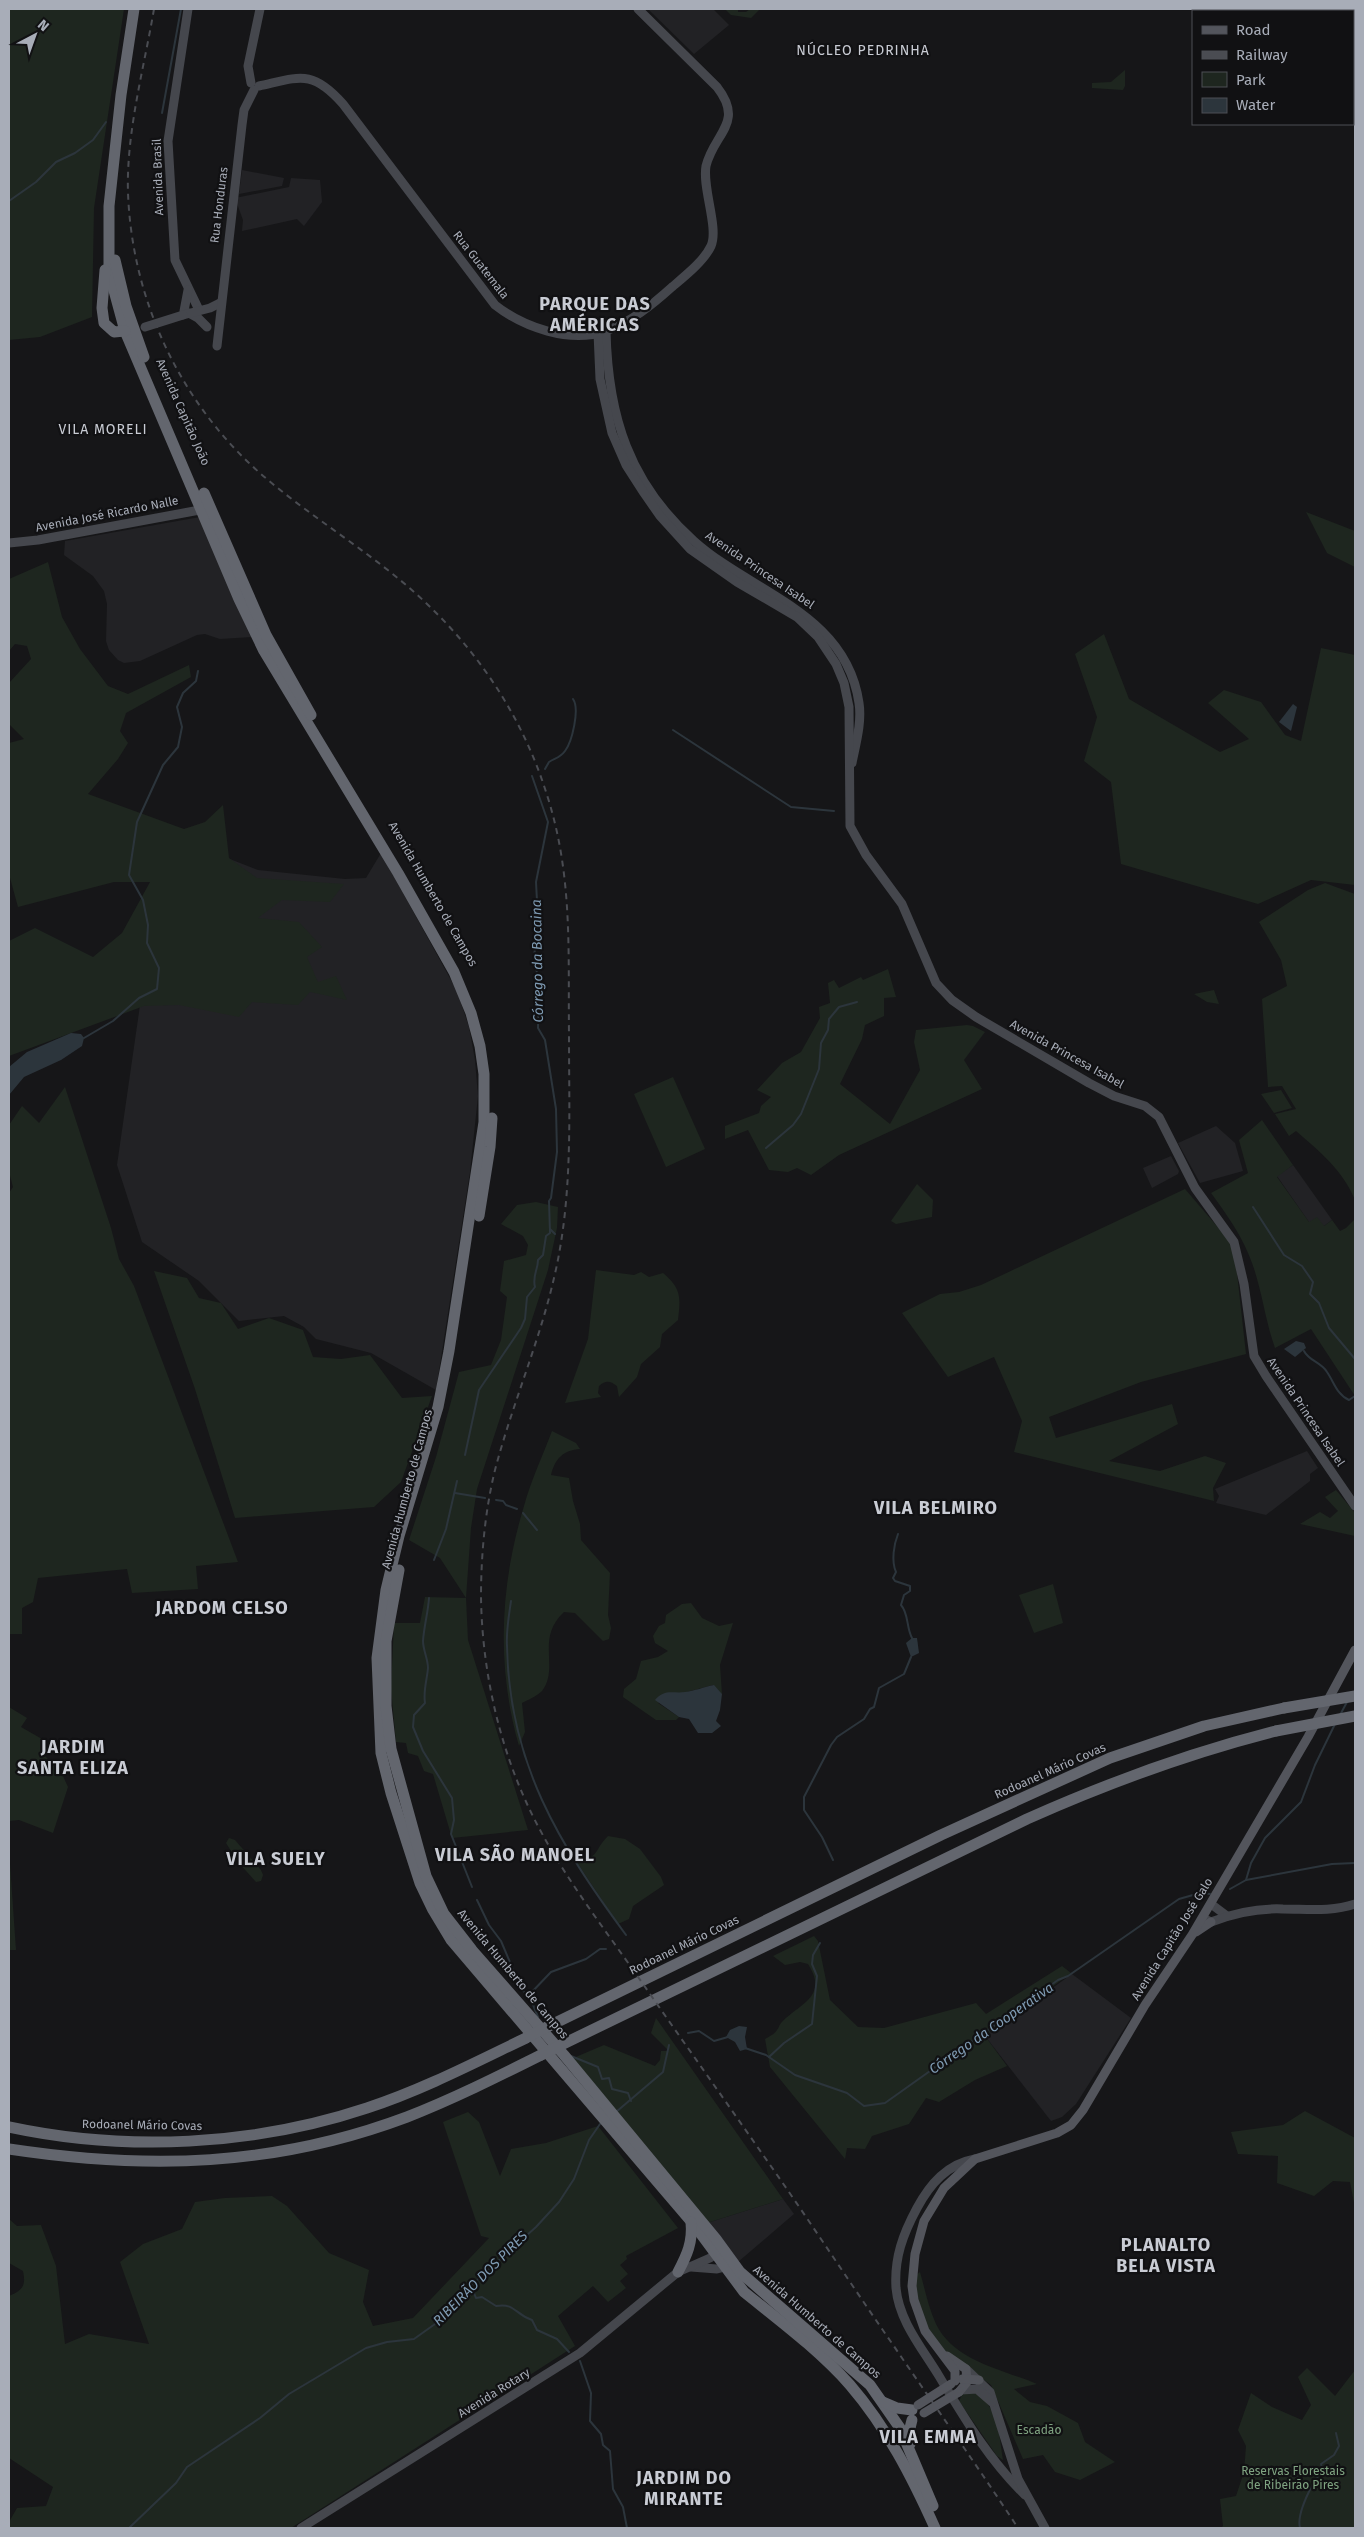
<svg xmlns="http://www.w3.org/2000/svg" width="1364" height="2537" font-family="'Fira Sans',sans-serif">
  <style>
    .built { fill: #222225 }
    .green { fill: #1e261f }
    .water { fill: #2c353c }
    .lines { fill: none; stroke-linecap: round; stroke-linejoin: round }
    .stream { stroke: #2c353c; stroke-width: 2 }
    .secondary { stroke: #45474d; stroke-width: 9 }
    .primary { stroke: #53555c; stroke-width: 9 }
    .highway { stroke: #63666e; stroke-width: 11 }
    .rail { stroke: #4a4c52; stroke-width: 2; stroke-dasharray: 6 5; stroke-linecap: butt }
    .secondary-bridge { stroke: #45474d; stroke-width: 9 }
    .primary-bridge { stroke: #53555c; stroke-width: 9 }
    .highway-bridge { stroke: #63666e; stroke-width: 11 }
    .labels { text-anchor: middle; stroke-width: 4.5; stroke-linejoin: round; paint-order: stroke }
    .street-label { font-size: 12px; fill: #a8adb8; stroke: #111113 }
    .park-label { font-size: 12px; fill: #7fa381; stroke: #111113 }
    .neighbourhood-label { font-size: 14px; letter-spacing: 1px; fill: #c9ccd4; stroke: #111113 }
    .water-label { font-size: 14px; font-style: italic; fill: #7f9bb3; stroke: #111113 }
    .district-label { font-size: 18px; font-weight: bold; letter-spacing: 1px; fill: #c9ccd4; stroke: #111113 }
  </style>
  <rect width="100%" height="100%" fill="#161618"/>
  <!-- built -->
  <g class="built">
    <polygon points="648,9 713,9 729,25 694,54"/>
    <polygon points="242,170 284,178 282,186 239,194"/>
    <polygon points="291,178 320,180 322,202 304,226 297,219 242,231 243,220 235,198 289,187"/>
    <polygon points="200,517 252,637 220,639 205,634 197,635 140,661 124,663 118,660 109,650 106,641 107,604 104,591 93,576 64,555 65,541"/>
    <polygon points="212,852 258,870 345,879 366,878 381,853 457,991 469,1027 475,1060 478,1096 470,1172 436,1390 371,1353 316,1339 304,1327 284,1316 239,1321 199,1281 142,1242 117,1165 155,901"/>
    <polygon points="1216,1126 1235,1143 1243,1171 1200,1183 1178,1143"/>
    <polygon points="1171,1156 1179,1171 1178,1174 1152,1188 1143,1168"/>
    <polygon points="1293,1165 1332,1220 1324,1226 1309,1222 1277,1176"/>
    <polygon points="1307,1451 1318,1468 1310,1474 1310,1481 1266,1515 1216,1503 1219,1496 1215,1489"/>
    <polygon points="1072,1974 1131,2018 1076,2104 1062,2117 1051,2121 985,2036"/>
    <polygon points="783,2199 794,2214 738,2262 707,2223"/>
  </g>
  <!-- green -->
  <g class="green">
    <polygon points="9,9 124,9 94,208 92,317 40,337 9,340"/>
    <polygon points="725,9 738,9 738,12 746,12 750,9 760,9 751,18 731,15"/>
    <polygon points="1125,70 1125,86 1123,90 1092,88 1092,83 1111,82"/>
    <polygon points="1306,512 1355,531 1355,567 1327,553"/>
    <polygon points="48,562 62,617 80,649 108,686 128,694 189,665 191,677 126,713 120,731 128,743 118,759 88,794 184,829 205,822 223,805 229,858 257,878 344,884 330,902 282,900 258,918 299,922 322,947 307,957 318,982 336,976 347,1000 310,992 298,1005 252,1002 239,1017 179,1005 144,1006 9,1056 9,941 35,928 93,957 122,933 150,882 114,882 18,907 9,874 9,743 24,739 9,724 9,683 31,659 27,646 15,644 9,651 9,579"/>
    <polygon points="1104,634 1129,699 1220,752 1249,739 1208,703 1224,690 1261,702 1285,735 1301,741 1321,648 1355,655 1355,885 1311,880 1258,904 1121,864 1111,782 1084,761 1097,717 1075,654"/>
    <path d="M1325,883L1355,894V1200C1343,1170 1319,1151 1296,1131L1289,1136L1275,1114L1296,1109L1282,1086L1268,1087L1262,999L1287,986L1281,960L1259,922L1308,890Z"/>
    <polygon points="888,969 896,997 884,998 884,1016 865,1025 862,1039 840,1084 890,1124 920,1070 914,1042 916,1030 967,1025 973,1026 985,1032 964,1060 982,1089 839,1155 811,1175 797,1168 788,1172 769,1170 748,1130 725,1139 725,1126 759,1113 761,1106 771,1097 757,1090 782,1063 801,1052 820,1018 819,1007 830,1003 828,983 834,980 839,988 861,977 863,980"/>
    <polygon points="1214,990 1219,1004 1207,1002 1194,994"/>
    <polygon points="673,1077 705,1149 666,1167 634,1094"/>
    <polygon points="65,1087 111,1228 119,1259 134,1286 238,1562 196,1566 198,1589 132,1593 127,1569 38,1578 33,1602 22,1608 22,1634 9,1634 9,1193 13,1187 9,1172 9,1125 22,1106 39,1123"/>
    <polygon points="1281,1090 1292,1108 1274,1113 1261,1094"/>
    <path d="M1262,1120L1293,1165L1277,1177L1309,1222L1317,1217L1324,1226L1332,1220L1340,1231L1346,1228L1355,1219V1396L1311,1329L1275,1348C1265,1320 1262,1290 1252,1263C1243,1237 1227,1215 1211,1193L1248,1173L1239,1140Z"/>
    <polygon points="917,1184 933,1200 932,1217 896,1224 891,1221"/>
    <polygon points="1185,1189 1234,1246 1246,1354 1141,1382 1049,1417 1056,1438 1172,1404 1178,1424 1109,1461 1160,1471 1205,1456 1226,1463 1213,1488 1214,1501 1014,1452 1022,1421 994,1357 948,1377 902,1313 940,1294 959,1292 981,1285"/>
    <polygon points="536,1202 558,1207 557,1228 548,1270 477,1489 471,1528 466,1598 468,1640 528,1830 452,1838 433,1774 424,1771 418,1756 408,1753 406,1743 396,1742 391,1689 394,1623 420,1623 425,1597 466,1598 440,1558 409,1540 436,1457 459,1372 491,1365 501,1340 507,1297 500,1291 504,1261 526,1255 528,1245 523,1236 501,1224 517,1205"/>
    <path d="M596,1270L634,1275L641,1272L649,1277L663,1273C681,1288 681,1297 678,1320L662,1334L660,1347L641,1364L637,1377L619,1397L617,1386C610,1381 606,1380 599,1386L598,1393L601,1397L565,1403L588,1339Z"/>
    <polygon points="154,1271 187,1278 199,1298 221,1303 238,1329 269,1318 303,1330 313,1357 341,1359 370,1355 402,1398 432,1396 401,1482 374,1507 235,1518 195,1389"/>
    <path d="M552,1431L576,1443L580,1449C563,1450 555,1459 551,1475L569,1478L573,1501L580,1524L581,1540L610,1573L608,1615L611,1628L609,1639L603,1641L575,1613L564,1612C535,1639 560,1667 542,1691C537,1696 528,1700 522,1703L525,1732L519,1746C496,1666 500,1585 524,1506C531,1480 543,1455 552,1431Z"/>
    <polygon points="1336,1490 1355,1513 1355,1536 1300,1524 1320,1512 1330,1518 1338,1511 1325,1497"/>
    <polygon points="1053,1584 1063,1623 1034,1633 1019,1595"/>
    <polygon points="691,1603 702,1618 719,1626 733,1623 720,1665 722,1694 713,1685 683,1693 658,1703 679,1717 676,1720 656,1720 623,1697 624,1689 636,1679 641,1661 658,1657 668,1651 655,1643 653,1636 659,1626 665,1623 666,1615 682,1604"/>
    <polygon points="9,1707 27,1718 21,1727 42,1739 45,1756 62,1774 68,1787 53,1833 19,1820 9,1821"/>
    <path d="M608,1836L625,1839L640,1849L661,1877L664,1885L633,1906L629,1919L618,1924L574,1858C599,1861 593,1851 608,1836Z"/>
    <polygon points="229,1838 235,1840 261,1870 263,1875 261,1881 256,1882 238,1862 226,1843"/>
    <polygon points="9,1849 16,1950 9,1950"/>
    <path d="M814,1936L818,1941L830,2000L858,2027L884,2028L976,2003L986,2014L1062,1966L1071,1973L985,2036L1007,2066L975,2080L939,2102L926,2098L909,2124L872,2136L865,2149L847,2148L845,2159L770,2067L765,2039C768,2037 775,2034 777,2030C779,2028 779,2025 781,2023C800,2003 829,1997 808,1964L800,1962L785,1965L773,1956Z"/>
    <polygon points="656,2018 783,2199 707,2223 571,2059 604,2045 655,2066 660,2060 661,2051 669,2051 651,2033"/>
    <polygon points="1305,2111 1355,2138 1355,2208 1350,2182 1333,2181 1314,2196 1277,2183 1278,2156 1238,2154 1231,2132 1283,2125"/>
    <path d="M468,2112L479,2122L500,2176L511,2149L546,2143L598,2126L678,2228L626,2256L627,2259L620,2265L628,2274L620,2281L626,2288L608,2302L593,2286L558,2316L575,2346L291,2528H9V2522L17,2508L46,2506L53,2487L9,2458V2296C23,2290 26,2286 23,2271L9,2263V2219L17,2226L41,2225L56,2266L65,2344L89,2334L149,2344L120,2262L143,2244L182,2229L195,2202L225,2198L272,2196L287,2206L329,2253L369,2270L363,2302L373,2326L413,2318L489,2238L481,2236L443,2122Z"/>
    <path d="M920,2272C925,2289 928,2307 936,2324C954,2361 1001,2369 1037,2384L1014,2389L1030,2402L1047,2406L1078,2423L1085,2442L1115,2462L1080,2480L1055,2472L1043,2455L1023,2459L991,2385L940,2348L927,2329L915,2288L916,2275Z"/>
    <polygon points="1307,2368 1335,2396 1355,2370 1355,2528 1221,2528 1223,2526 1220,2499 1236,2496 1244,2472 1246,2446 1238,2430 1251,2393 1272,2407 1302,2420 1311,2405 1298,2377"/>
    <path d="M970,2391C998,2401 999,2434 1003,2460L997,2456L959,2401L962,2395Z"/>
  </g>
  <!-- water -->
  <g class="water">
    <polygon points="1293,704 1297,707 1291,731 1279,722"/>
    <polygon points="71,1033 81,1034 84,1038 82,1046 61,1060 24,1077 9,1095 9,1067 27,1052"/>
    <polygon points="1296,1341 1304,1343 1306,1348 1295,1357 1284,1349"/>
    <polygon points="912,1638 917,1638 919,1653 911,1657 906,1643"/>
    <path d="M714,1685L722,1694L720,1710L716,1721L721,1726L712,1733H698L689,1719L679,1717L655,1700C665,1688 673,1694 685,1692C694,1691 704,1687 714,1685Z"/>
    <polygon points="739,2026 747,2027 745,2037 747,2049 740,2051 735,2042 726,2037 730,2030"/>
  </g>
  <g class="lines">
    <!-- stream -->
    <g class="stream">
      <polyline points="162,113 181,9"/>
      <polyline points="9,201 36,182 56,162 75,153 93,140 106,122"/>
      <polyline points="673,730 791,807 834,811"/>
      <path d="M545,769L549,762C555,758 560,758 565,751C572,742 580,709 573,699"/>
      <polyline points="84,1038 113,1021 139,998 157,989 159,968 147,943 148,925 143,900 129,875 137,822 163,765 178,747 182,727 177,707 183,693 196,681 198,671"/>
      <polyline points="766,1148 793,1125 801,1114 819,1069 821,1043 828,1030 829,1019 839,1007 857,1002"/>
      <polyline points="1253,1207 1284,1255 1302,1266 1313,1282 1310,1294 1319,1303 1329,1328 1355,1359"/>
      <polyline points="550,1229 555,1234"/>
      <path d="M1304,1351C1309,1361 1321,1362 1327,1372C1334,1382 1337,1395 1349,1400L1355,1396"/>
      <path d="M465,1455L479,1390L521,1328L525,1319L527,1297L535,1287C532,1276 538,1270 538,1260L543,1255L546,1236L550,1233L549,1201L551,1198L557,1152L556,1109L545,1040L538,1028L539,985L534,955L538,933L534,914L537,901L536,882L548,822L532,776"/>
      <polyline points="455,1493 485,1498"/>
      <polyline points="496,1500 503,1501 506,1505 517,1509"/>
      <polyline points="523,1513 537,1530"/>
      <path d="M898,1534C894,1544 891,1561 896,1572L893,1578L895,1581L910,1586V1591L904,1595L901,1605C909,1614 906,1627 912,1638"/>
      <polyline points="434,1560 446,1529 457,1481"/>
      <path d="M429,1598C428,1613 424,1626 423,1641C423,1650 428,1659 428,1668C427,1680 423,1691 425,1703L414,1715L413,1727L423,1751L452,1798L454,1820L451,1834L472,1887"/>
      <path d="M511,1601C509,1615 506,1631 507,1646C509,1763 559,1844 626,1935"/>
      <polyline points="1340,1715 1347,1702"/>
      <polyline points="833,1860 822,1837 804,1810 804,1797 831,1745 837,1737 864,1719 870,1709 874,1707 879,1688 904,1674 911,1657"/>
      <polyline points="1246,1880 1251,1863 1265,1838 1301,1802 1315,1765 1335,1724"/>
      <polyline points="1230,1889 1246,1880 1332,1864 1355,1863"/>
      <polyline points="477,1900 489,1925 501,1941 512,1967 515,1979 522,1987 523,1991 529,1995 538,2017"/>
      <polyline points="529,1995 551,1972 586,1959 600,1949 606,1949"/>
      <polyline points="688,2033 699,2031 714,2041 728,2037"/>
      <polyline points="745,2048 766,2055 795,2075 847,2093 864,2106 885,2103 1058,1980 1068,1976 1179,1899 1200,1893 1210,1894"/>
      <polyline points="571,2056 598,2067 602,2079 609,2078 612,2089 628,2093 631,2101"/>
      <polyline points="769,2057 784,2043 812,2024 817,1976 812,1964 813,1955 820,1943"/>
      <polyline points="616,2112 663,2072 669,2045"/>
      <path d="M465,2293H474L476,2298L482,2297L496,2306C516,2303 514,2314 532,2320L537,2330L557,2339L569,2352"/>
      <polyline points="580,2361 591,2393 590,2421 601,2434 603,2445 610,2451 613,2489 623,2507 627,2528"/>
      <polyline points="129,2528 176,2483 187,2467 260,2418 289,2394 366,2348 387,2342 414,2339 442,2319 467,2289 536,2227 559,2202 574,2179 589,2140 600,2124"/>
      <path d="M1300,2528C1296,2514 1313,2480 1323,2470L1321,2464L1334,2455L1339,2446L1336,2433"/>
    </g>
    <!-- secondary -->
    <g class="secondary">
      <polyline points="188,9 168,141 175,260 199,310"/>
      <polyline points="251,83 248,66 260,9"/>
      <path d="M259,86C300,77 312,69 343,104L495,305C523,327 570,344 606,331C631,322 652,305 672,287C685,276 704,261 711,246C719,228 702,188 706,166C714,133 745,123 717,87L638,9"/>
      <polyline points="184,311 188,290"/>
      <polyline points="189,313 198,318 207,327"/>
      <polyline points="183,315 210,308 220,303"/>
      <path d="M606,331C608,416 629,483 694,541C752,593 846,613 859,703C862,722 856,743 852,763"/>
      <polyline points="598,333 600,379 612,433 626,465 644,493 660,516 690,549 737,582 797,617 818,637 836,664 844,683 849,707 850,826 866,855 902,904 936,983 952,1000 976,1017 1089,1083 1114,1096 1145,1106 1159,1117 1195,1188 1234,1242 1244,1284 1254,1356 1266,1376 1355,1506"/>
      <polyline points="217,346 242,125 244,110 254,90"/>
      <polyline points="9,543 38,540 205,509"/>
      <polyline points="1211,1904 1227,1916"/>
      <path d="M1205,1919L1211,1922C1234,1913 1258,1908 1283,1909C1308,1909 1331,1912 1355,1904"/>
      <path d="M975,2159C947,2164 930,2184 917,2208C903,2234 894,2258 896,2288C899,2321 922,2348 939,2376C965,2419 989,2460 1025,2495"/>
      <polyline points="691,2267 717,2269 729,2266"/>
      <polyline points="966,2369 990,2392 1018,2479 1045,2528"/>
      <polyline points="961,2390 977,2389 992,2402"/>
      <polyline points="301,2528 580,2353 678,2272 710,2258 720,2250"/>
    </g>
    <!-- primary -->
    <g class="primary">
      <polyline points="1196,1932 1211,1922"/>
      <polyline points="947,2356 966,2369 967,2382 959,2392"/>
      <polyline points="962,2379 979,2380"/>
      <polyline points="955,2381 955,2371 925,2331 914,2300 912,2286 915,2254 924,2221 944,2188 975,2159 1057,2133 1071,2125 1083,2110 1145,2005 1192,1935 1308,1737 1355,1650"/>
    </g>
    <!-- highway -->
    <g class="highway">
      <path d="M134,9L121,95L109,206V272L125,331L239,599L264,651L398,873L454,972L471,1013L480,1046L484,1074V1122L449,1351L438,1407L399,1536L386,1590L377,1658L381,1753L391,1793L420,1883L433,1910L451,1940L695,2226L744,2292C780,2321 819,2350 850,2385C887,2428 912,2477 935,2528"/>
      <polyline points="115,260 126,306 144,357"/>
      <polyline points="105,270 102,308 104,323 114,332 125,331"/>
      <polyline points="204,493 266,635 311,715"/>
      <polyline points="479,1216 490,1147 492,1118"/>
      <polyline points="399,1570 386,1641 386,1706 391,1749 426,1876 444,1914 472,1950 564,2055 716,2239 740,2272 870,2385 900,2428 933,2506"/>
      <polyline points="547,2027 941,1835 1110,1758 1204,1726 1284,1708"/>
      <path d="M561,2045L1027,1819C1110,1782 1189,1753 1276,1731"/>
      <path d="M9,2127C126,2152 253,2146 367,2108C422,2090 474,2063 526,2038"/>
      <path d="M9,2149C148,2170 274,2167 407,2117C453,2099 497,2077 541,2055"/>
      <path d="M678,2272C687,2255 693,2242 691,2222"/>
      <polyline points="883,2402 897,2408 912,2410"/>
      <polyline points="910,2444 909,2432 912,2420"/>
    </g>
    <!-- rail -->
    <path class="rail" d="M154,9C144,68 126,133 128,193C132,303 183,409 268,480C319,523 378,557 426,603C482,656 524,721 547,795C573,876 568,951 569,1036C569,1117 573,1198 554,1278C539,1343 512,1405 495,1470C485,1511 481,1555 481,1597C482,1668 498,1742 528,1806C556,1866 598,1920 636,1974C680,2037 724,2099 768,2162C809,2220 848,2280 889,2339C932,2402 976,2464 1018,2528"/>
    <!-- secondary-bridge -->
    <polyline class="secondary-bridge" points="145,327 183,315"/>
    <!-- primary-bridge -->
    <g class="primary-bridge">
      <polyline points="918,2405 951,2384"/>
      <polyline points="924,2413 959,2392"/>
    </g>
    <!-- highway-bridge -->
    <g class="highway-bridge">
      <polyline points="1284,1708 1355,1696"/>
      <polyline points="1276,1731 1355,1716"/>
      <polyline points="526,2038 547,2027"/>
      <polyline points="541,2055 561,2045"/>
    </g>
  </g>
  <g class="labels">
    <!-- street labels -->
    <g class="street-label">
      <text transform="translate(158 177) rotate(-92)" y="4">Avenida Brasil</text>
      <text transform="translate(219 205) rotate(-83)" y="4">Rua Honduras</text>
      <text transform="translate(481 265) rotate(52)" y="4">Rua Guatemala</text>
      <text transform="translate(183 412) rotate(66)" y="4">Avenida Capitão João</text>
      <text transform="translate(107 514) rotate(-11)" y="4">Avenida José Ricardo Nalle</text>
      <text transform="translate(760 570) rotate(34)" y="4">Avenida Princesa Isabel</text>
      <text transform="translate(433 894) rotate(60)" y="4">Avenida Humberto de Campos</text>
      <text transform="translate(1067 1054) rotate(29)" y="4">Avenida Princesa Isabel</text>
      <text transform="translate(1306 1412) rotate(56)" y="4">Avenida Princesa Isabel</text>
      <text transform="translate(407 1489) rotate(-75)" y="4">Avenida Humberto de Campos</text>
      <text transform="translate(1050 1771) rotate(-24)" y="4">Rodoanel Mário Covas</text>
      <text transform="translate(1172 1939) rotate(-58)" y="4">Avenida Capitão José Galo</text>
      <text transform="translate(684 1945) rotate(-26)" y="4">Rodoanel Mário Covas</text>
      <text transform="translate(513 1974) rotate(50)" y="4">Avenida Humberto de Campos</text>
      <text transform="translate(142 2125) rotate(1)" y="4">Rodoanel Mário Covas</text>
      <text transform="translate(817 2322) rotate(41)" y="4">Avenida Humberto de Campos</text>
      <text transform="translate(494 2393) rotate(-32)" y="4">Avenida Rotary</text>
    </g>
    <!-- park labels -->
    <g class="park-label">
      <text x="1039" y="2434">Escadão</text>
      <text x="1293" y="2475">Reservas Florestais<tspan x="1293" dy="14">de Ribeirão Pires</tspan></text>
    </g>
    <!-- neighbourhood labels -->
    <g class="neighbourhood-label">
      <text x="863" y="55">NÚCLEO PEDRINHA</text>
      <text x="103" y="434">VILA MORELI</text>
    </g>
    <!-- water labels -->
    <g class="water-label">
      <text transform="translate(537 961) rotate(-91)" y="5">Córrego da Bocaina</text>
      <text transform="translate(991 2028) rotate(-35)" y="5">Córrego da Cooperativa</text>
      <text transform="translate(480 2278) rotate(-45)" y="5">RIBEIRÃO DOS PIRES</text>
    </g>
    <!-- district labels -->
    <g class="district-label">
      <text x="595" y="310">PARQUE DAS<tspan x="595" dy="21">AMÉRICAS</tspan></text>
      <text x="936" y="1514">VILA BELMIRO</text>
      <text x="222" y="1614">JARDOM CELSO</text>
      <text x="73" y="1753">JARDIM<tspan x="73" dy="21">SANTA ELIZA</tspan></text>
      <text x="515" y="1861">VILA SÃO MANOEL</text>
      <text x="276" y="1865">VILA SUELY</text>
      <text x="1166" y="2251">PLANALTO<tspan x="1166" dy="21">BELA VISTA</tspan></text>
      <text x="928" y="2443">VILA EMMA</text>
      <text x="684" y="2484">JARDIM DO<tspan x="684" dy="21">MIRANTE</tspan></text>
    </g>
  </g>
  <!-- border -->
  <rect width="1364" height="2537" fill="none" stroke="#a8adb8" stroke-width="20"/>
  <!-- legend -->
  <rect x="1192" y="10" width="162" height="115" fill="#111113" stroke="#4d4f55"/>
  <rect x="1202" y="26" width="25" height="8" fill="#53555c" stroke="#4d4f55"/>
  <text x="1236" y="35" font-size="15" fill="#a8adb8">Road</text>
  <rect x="1202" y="51" width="25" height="8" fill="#4a4c52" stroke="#4d4f55"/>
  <text x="1236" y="60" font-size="15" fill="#a8adb8">Railway</text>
  <rect x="1202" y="72" width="25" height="15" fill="#1e261f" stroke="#4d4f55"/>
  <text x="1236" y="85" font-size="15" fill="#a8adb8">Park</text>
  <rect x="1202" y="98" width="25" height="15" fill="#2c353c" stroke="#4d4f55"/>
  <text x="1236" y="110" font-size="15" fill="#a8adb8">Water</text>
  <!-- north arrow -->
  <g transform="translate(35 35) rotate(41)" stroke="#111113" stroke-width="4" paint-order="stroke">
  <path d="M0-4L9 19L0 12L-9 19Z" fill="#a8adb8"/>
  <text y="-8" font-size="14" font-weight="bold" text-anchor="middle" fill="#a8adb8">N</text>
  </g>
</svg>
